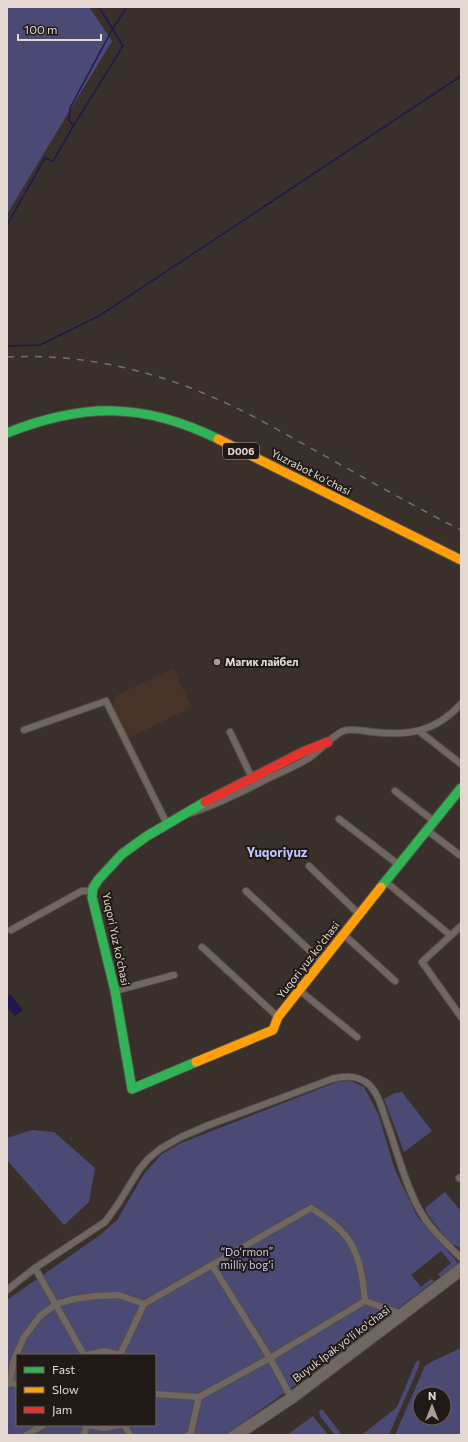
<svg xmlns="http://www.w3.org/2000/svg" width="468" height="1442" font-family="Commissioner,sans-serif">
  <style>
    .built { fill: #493328 }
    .green { fill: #4a4a74; fill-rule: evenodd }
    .water { fill: #1f174f }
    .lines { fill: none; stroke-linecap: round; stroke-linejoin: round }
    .stream { stroke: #1f174f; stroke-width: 1.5 }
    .street-casing { stroke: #574e4a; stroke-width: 8 }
    .fast-casing { stroke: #574e4a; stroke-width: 11 }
    .slow-casing { stroke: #574e4a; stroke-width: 11 }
    .jam-casing { stroke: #574e4a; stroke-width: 11 }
    .street { stroke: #706762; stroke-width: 6 }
    .fast { stroke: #30b455; stroke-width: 9 }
    .slow { stroke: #ff9f0a; stroke-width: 9 }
    .jam { stroke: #e5322d; stroke-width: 9 }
    .rail { stroke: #766e6b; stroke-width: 1.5; stroke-dasharray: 7 7; stroke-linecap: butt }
    .poi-dot { fill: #a89d98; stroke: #211915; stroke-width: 1.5 }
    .labels { text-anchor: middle; stroke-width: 4; stroke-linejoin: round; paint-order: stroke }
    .shield { fill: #211915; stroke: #aa9f9a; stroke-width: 1 }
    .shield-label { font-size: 10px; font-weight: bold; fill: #e4d8d3 }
    .street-label { font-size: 11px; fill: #e4d8d3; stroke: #211915 }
    .poi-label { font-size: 11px; font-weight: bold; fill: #e4d8d3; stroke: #211915; text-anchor: start }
    .park-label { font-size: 11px; fill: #c4c8f0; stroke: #211915 }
    .quarter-label { font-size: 13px; font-weight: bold; fill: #bfc4fd; stroke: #211915 }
  </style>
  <rect width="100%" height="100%" fill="#3a302b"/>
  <!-- built -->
  <polygon class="built" points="173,669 192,707 129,738 115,713 113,707 113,702 117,695"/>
  <!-- green -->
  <g class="green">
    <polygon points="7,7 89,7 112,41 7,214"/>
    <path d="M351,1081L364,1087L378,1113L395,1170L417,1216L458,1263L441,1277L438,1274L451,1263L441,1251L411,1275L421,1287L431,1279L434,1281L325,1364L225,1435H7V1300L100,1235L117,1220L144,1174L162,1154L181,1143L337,1082ZM17,1355H155V1425H17Z"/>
    <polygon points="402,1092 432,1131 404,1152 384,1099 395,1093"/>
    <polygon points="32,1130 54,1132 95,1168 89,1202 64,1225 7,1160 7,1138"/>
    <polygon points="445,1192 461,1211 461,1248 450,1243 428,1215 425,1208"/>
    <path d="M461,1348V1433L456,1435H395L425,1366L431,1362ZM420,1394H444V1418H420Z"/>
    <polygon points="420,1360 419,1366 389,1435 362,1435 397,1407 416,1362"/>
    <polygon points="322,1409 342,1435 335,1435 320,1416 319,1412"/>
    <polygon points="313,1416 328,1435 287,1435"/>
  </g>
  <!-- water -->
  <polygon class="water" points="10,994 23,1010 15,1016 7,1007 7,997"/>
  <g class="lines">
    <!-- stream -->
    <g class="stream">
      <polyline points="73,125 69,120 70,108 113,28 127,7"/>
      <polyline points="7,225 45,158 53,161 74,125 123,46 99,7"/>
      <polyline points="7,346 40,345 99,316 461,76"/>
    </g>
    <!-- street casing -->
    <g class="street-casing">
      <g id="street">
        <polyline points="24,730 106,701 167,824"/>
        <polyline points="419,731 461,764"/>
        <polyline points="230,732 253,780"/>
        <polyline points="395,791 435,822"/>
        <path d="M191,813C218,804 244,791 269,778C283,771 299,765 312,756C322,748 331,737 343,731C351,728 364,731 373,732C409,736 435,732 461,704"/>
        <polyline points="339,819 399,865"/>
        <polyline points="428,831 461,856"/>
        <polyline points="309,866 359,914"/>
        <polyline points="386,882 450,935"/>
        <polyline points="246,891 322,962"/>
        <polyline points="461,926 422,962 461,1017"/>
        <polyline points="11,930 82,891 93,891"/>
        <polyline points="343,934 395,981"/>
        <polyline points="202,947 278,1017"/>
        <polyline points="299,990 357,1037"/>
        <polyline points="115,991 174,975"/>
        <polyline points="459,1178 461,1177"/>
        <polyline points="212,1265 270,1358 292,1399"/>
        <polyline points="35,1268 84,1355"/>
        <path d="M7,1290L35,1268L105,1222L118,1204L139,1170L148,1159L160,1149L181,1137L209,1125L332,1079C345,1076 356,1075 367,1083C379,1092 383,1113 388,1126C398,1154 405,1184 419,1209C429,1228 446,1243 461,1258"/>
        <polyline points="86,1355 105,1351 120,1355"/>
        <path d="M120,1355L144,1304L311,1208C325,1217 345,1230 352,1246C361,1262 363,1282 365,1301"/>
        <polyline points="10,1383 13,1362 24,1337 40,1316 56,1304 74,1299 96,1296 119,1295 144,1304"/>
        <polyline points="7,1385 10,1383 17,1384"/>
        <polyline points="155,1394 199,1397 270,1358 365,1301 399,1313 403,1317"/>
        <polyline points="88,1425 104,1428 119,1425"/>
        <polyline points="124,1425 130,1435"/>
        <polyline points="26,1435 44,1425"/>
        <polyline points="84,1435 87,1425"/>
        <polyline points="188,1435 191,1432 199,1397"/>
        <polyline points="231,1435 290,1396 461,1266"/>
        <polyline points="241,1435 293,1400 461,1273"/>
      </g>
    </g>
    <!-- fast casing -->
    <g class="fast-casing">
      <g id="fast">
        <path d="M7,433C83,403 143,402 218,439"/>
        <polyline points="381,887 461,788"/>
        <polyline points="196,1062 132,1089 115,991 92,897 93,888 98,880 122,854 147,836 205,802"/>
      </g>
    </g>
    <!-- slow casing -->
    <g class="slow-casing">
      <g id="slow">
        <polyline points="218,439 461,560"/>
        <polyline points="196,1062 273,1030 278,1017 381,887"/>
      </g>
    </g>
    <!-- jam casing -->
    <g class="jam-casing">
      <polyline id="jam" points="205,802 305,751 328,742"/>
    </g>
    <!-- street -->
    <use href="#street" class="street"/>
    <!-- fast -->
    <use href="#fast" class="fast"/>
    <!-- slow -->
    <use href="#slow" class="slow"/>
    <!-- jam -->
    <use href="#jam" class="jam"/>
    <!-- rail -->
    <path class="rail" d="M7,357C79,353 154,370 219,400C249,413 278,430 307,446C358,474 409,504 461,530"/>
  </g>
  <!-- markers -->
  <circle class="poi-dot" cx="217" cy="662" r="4"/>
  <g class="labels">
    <!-- shield labels -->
    <rect class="shield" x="223" y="443" width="36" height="16" rx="3"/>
    <g class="shield-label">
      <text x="241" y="455">D006</text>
    </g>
    <!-- street labels -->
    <g class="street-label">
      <text transform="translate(311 472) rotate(27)" y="4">Yuzrabot ko'chasi</text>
      <text transform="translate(116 939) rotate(78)" y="4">Yuqori Yuz ko'chasi</text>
      <text transform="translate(308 960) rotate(-52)" y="4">Yuqori yuz ko'chasi</text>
      <text transform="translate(341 1344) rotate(-37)" y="4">Buyuk Ipak yo'li ko'chasi</text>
    </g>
    <!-- poi labels -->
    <g class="poi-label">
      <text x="225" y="666">Магик лайбел</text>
    </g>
    <!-- park labels -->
    <g class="park-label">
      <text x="247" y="1256">“Do‘rmon”<tspan x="247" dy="13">milliy bog‘i</tspan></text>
    </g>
    <!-- quarter labels -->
    <g class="quarter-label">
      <text x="277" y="857">Yuqoriyuz</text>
    </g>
  </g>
  <!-- border -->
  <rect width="468" height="1442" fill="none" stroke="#e4d8d3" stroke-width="16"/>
  <!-- legend -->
  <rect x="16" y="1354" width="140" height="72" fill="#211915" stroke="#6f6561"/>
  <rect x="24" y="1367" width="20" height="6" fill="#30b455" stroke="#6f6561"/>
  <text x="52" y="1374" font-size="12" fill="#e4d8d3">Fast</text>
  <rect x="24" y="1387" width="20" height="6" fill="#ff9f0a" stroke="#6f6561"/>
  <text x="52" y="1394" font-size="12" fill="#e4d8d3">Slow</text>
  <rect x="24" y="1407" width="20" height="6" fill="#e5322d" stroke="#6f6561"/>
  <text x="52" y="1414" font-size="12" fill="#e4d8d3">Jam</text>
  <!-- north arrow -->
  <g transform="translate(432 1406)"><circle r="19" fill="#211915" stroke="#6f6561"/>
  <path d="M0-3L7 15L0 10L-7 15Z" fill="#a89d98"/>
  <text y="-6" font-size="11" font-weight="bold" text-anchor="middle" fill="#e4d8d3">N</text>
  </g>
  <!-- scale -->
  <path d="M18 34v6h83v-6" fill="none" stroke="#e4d8d3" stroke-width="2"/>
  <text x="24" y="34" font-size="12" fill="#e4d8d3" stroke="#211915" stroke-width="3" paint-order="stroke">100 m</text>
</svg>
